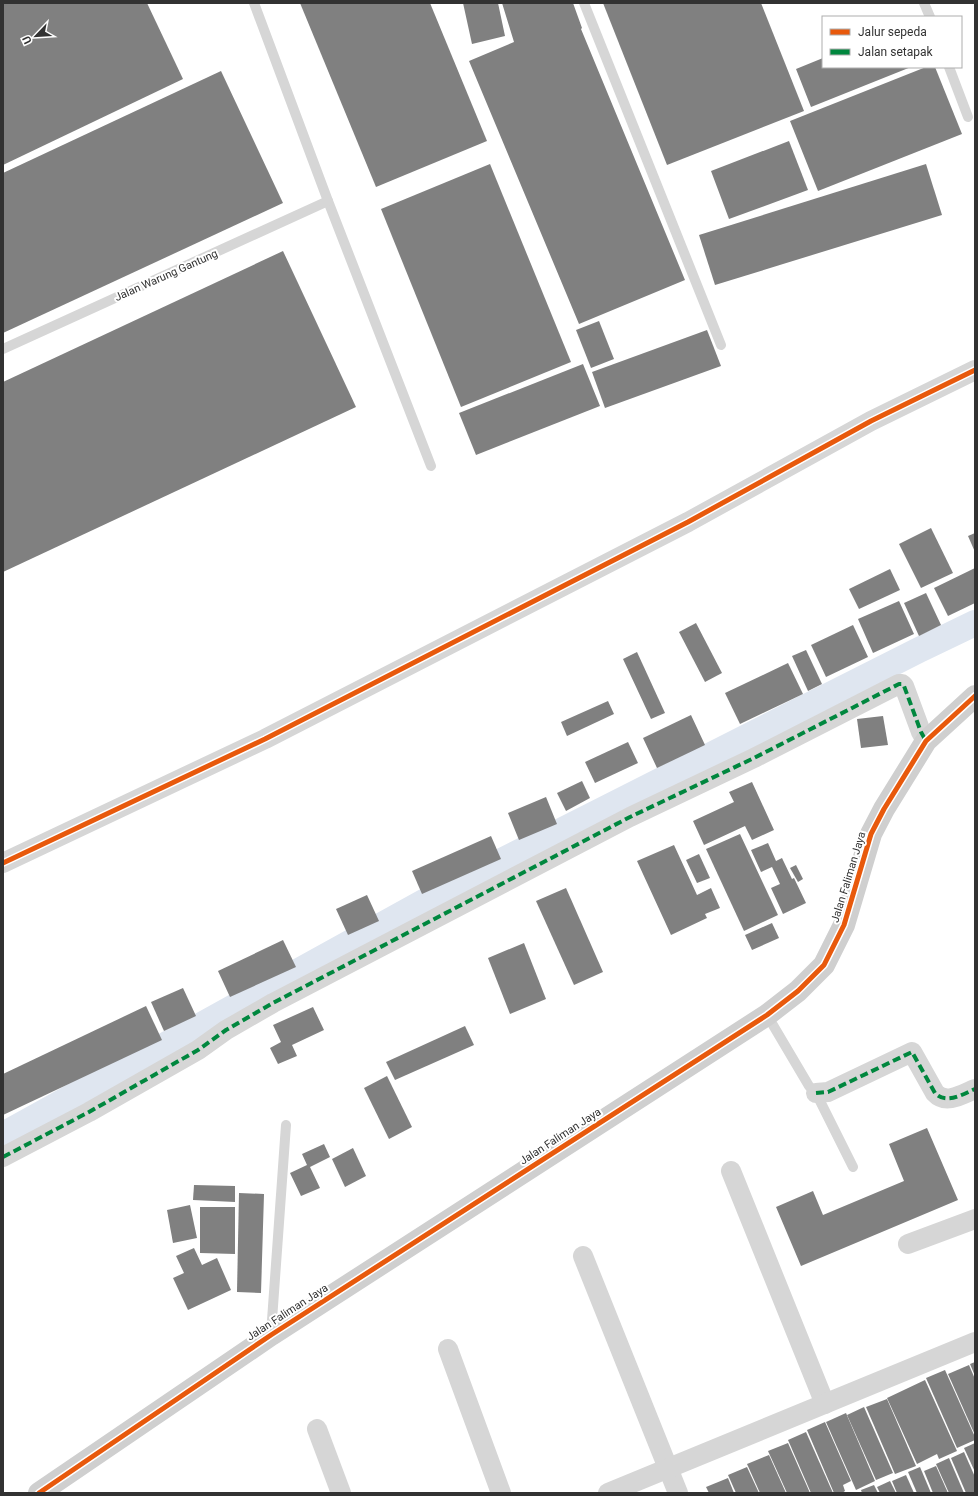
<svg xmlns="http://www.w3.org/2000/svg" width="978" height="1496" font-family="Roboto,sans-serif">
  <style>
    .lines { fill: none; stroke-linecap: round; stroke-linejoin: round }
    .canal { stroke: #dfe6f0; stroke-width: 26 }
    .building { fill: #808080 }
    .lane { stroke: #d6d6d6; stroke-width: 10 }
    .street { stroke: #d6d6d6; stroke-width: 20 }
    .secondary { stroke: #cfcfcf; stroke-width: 22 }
    .quiet { stroke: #00873e; stroke-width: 4; stroke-dasharray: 8 4; stroke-linecap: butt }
    .cycleway-casing { stroke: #fff; stroke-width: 8 }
    .cycleway { stroke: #e8590c; stroke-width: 5 }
    .labels { text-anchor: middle; stroke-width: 4; stroke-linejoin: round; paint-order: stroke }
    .street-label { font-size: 11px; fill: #323232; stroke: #fff }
  </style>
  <rect width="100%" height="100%" fill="#fff"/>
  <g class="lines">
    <!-- canal -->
    <polyline class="canal" points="3,1135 458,883 919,650 975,623"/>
  </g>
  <!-- building -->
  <g class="building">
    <polygon points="3,3 147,3 183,79 3,165"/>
    <polygon points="300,3 430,3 487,141 376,187"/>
    <polygon points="463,3 498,3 505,36 472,44"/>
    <polygon points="502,3 573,3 582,28 581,29 685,280 579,324 469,61 514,42"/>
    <polygon points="603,3 761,3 804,111 667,165"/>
    <polygon points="823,58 823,67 911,67 811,107 796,69"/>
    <polygon points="926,67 935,67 962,134 818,191 790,121"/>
    <polygon points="221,71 283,203 3,333 3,173"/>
    <polygon points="789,141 808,190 729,219 711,171"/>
    <polygon points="490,164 571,362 461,407 381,209"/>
    <polygon points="926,164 942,215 715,285 699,235"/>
    <polygon points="283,251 356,407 3,572 3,382"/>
    <polygon points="599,321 614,359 591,368 576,330"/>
    <polygon points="707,330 721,366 605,408 592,372"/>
    <polygon points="583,364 600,406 476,455 459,413"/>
    <polygon points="931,528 953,573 921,588 899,544"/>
    <polygon points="975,533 975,552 968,536"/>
    <polygon points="975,568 975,603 948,616 934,588"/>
    <polygon points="890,569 900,590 859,609 849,589"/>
    <polygon points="926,593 941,625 919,636 904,603"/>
    <polygon points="899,601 914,634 873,653 858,619"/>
    <polygon points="696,623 722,673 705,682 679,632"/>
    <polygon points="853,625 868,657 826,677 811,645"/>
    <polygon points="806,650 822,684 808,691 792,656"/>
    <polygon points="637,652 665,713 651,719 623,659"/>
    <polygon points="788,663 803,694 740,724 725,693"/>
    <polygon points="608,701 614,714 567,736 561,722"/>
    <polygon points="691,715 705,745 657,768 643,738"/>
    <polygon points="883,716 888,745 861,748 857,719"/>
    <polygon points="628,742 638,763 595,783 585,762"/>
    <polygon points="582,781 590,798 566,811 557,793"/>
    <polygon points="752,782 774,830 752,840 745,826 704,845 693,821 734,802 729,792"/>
    <polygon points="546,797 557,824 519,840 508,813"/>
    <polygon points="740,834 778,915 744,931 706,849"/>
    <polygon points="491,836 501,859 422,894 412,871"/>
    <polygon points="768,843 776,861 782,858 792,879 794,878 806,903 783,914 771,888 780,884 772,867 761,872 751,850"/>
    <polygon points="674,845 697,895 711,888 720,908 705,914 707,918 671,935 637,861"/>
    <polygon points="699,854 710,878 697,883 686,860"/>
    <polygon points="796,865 803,879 798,882 790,868"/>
    <polygon points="566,888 603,972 574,985 536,901"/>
    <polygon points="367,895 379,921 348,935 336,909"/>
    <polygon points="772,923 779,938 752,950 745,935"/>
    <polygon points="283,940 296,967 230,997 218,971"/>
    <polygon points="524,943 546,999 510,1014 488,958"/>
    <polygon points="183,988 196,1016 164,1031 151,1002"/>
    <polygon points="146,1006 162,1040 3,1115 3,1074"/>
    <polygon points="313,1007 324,1030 292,1045 297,1056 278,1064 270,1048 281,1042 273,1025"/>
    <polygon points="465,1026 474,1045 395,1080 386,1062"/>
    <polygon points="387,1076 412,1127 389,1139 364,1088"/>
    <polygon points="927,1128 958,1200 801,1266 776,1207 813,1191 823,1215 904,1181 889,1144"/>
    <polygon points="324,1144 330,1157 310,1167 320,1188 301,1196 290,1173 307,1165 302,1154"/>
    <polygon points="353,1148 366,1176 345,1187 332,1159"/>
    <polygon points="194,1185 235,1186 235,1202 193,1200"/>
    <polygon points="239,1193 264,1194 261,1293 237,1292"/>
    <polygon points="190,1205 197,1238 173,1243 167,1210"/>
    <polygon points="200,1207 235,1207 235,1254 200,1253"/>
    <polygon points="194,1248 202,1265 217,1258 231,1290 188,1310 173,1278 184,1273 176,1256"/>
    <polygon points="975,1362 975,1376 970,1364"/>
    <polygon points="969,1365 975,1379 975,1435 948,1374"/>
    <polygon points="945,1370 975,1437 975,1440 957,1448 926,1378"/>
    <polygon points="925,1380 957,1451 939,1459 937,1454 917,1464 887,1398"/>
    <polygon points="887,1399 916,1466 895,1474 866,1407"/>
    <polygon points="864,1407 893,1473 876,1480 847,1415"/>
    <polygon points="846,1413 875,1481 856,1490 826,1422"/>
    <polygon points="825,1422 851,1481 843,1485 845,1491 842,1493 834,1493 807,1430"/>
    <polygon points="806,1432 833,1493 811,1493 788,1440"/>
    <polygon points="788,1443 810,1493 787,1493 768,1451"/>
    <polygon points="975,1443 975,1472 964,1448"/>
    <polygon points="964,1452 975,1477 975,1493 966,1493 951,1458"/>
    <polygon points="769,1455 786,1493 760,1493 747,1464"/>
    <polygon points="949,1458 964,1493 949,1493 936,1464"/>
    <polygon points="936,1466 948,1493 933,1493 924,1471"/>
    <polygon points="747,1467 759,1493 736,1493 728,1475"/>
    <polygon points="920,1467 931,1493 917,1493 908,1472"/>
    <polygon points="906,1475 914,1493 897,1493 892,1481"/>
    <polygon points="728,1478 734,1493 709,1493 706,1487"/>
    <polygon points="890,1481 896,1493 880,1493 877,1487"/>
    <polygon points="874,1485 878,1493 862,1493 861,1490"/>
  </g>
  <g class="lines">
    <!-- lane -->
    <g class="lane">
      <polyline points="254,3 328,201 431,466"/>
      <polyline points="584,3 721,345"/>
      <polyline points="924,3 930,17"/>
      <polyline points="949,67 968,117"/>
      <polyline points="3,349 328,201"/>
      <polyline points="767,1015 809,1086 816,1093 853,1167"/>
      <polyline points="271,1334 286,1125"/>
    </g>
    <!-- street -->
    <g class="street">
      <polyline points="3,863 265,739 688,522 871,421 975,370"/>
      <path d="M816,1093L828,1092L912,1052L935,1093C946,1105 963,1094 975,1089"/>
      <polyline points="3,1157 89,1112 198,1050 226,1030 273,1003 630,817 754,758 899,684 902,684 904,686 921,732 926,741"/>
      <polyline points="731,1171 825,1404"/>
      <polyline points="908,1244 975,1219"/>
      <polyline points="583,1256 678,1493"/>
      <polyline points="448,1349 501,1493"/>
      <polyline points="317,1429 341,1493"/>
      <polyline points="608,1493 975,1342"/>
    </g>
    <!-- secondary -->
    <polyline class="secondary" points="39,1493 271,1335 767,1015 798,991 824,965 844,925 871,834 884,809 926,741 975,696"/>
    <!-- quiet -->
    <g class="quiet">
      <path d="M816,1093L828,1092L912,1052L935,1093C946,1105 963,1094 975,1089"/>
      <polyline points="3,1157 89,1112 198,1050 226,1030 273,1003 630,817 754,758 899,684 902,684 904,686 921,732 926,741"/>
    </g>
    <!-- cycleway casing -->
    <g class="cycleway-casing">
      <g id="cycleway">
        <polyline points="3,863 265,739 688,522 871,421 975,370"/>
        <polyline points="39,1493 271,1335 767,1015 798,991 824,965 844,925 871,834 884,809 926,741 975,696"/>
      </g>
    </g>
    <!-- cycleway -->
    <use href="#cycleway" class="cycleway"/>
  </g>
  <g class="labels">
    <!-- street labels -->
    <g class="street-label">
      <text transform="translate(166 275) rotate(-24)" y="4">Jalan Warung Gantung</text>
      <text transform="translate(848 877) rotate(-73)" y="4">Jalan Faliman Jaya</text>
      <text transform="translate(560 1136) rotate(-33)" y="4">Jalan Faliman Jaya</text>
      <text transform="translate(287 1312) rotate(-33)" y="4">Jalan Faliman Jaya</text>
    </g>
  </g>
  <!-- border -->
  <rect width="978" height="1496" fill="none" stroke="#323232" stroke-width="8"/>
  <!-- legend -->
  <rect x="822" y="16" width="140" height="52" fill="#ffffff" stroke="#adadad"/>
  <rect x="830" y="29" width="20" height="6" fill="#e8590c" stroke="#adadad"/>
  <text x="858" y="36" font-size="12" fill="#323232">Jalur sepeda</text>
  <rect x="830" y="49" width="20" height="6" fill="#00873e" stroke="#adadad"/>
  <text x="858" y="56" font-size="12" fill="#323232">Jalan setapak</text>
  <!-- north arrow -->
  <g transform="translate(36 36) rotate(245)" stroke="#ffffff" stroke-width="3" paint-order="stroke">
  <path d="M0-3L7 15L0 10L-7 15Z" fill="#323232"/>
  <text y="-6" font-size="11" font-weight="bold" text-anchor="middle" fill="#323232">U</text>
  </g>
</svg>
